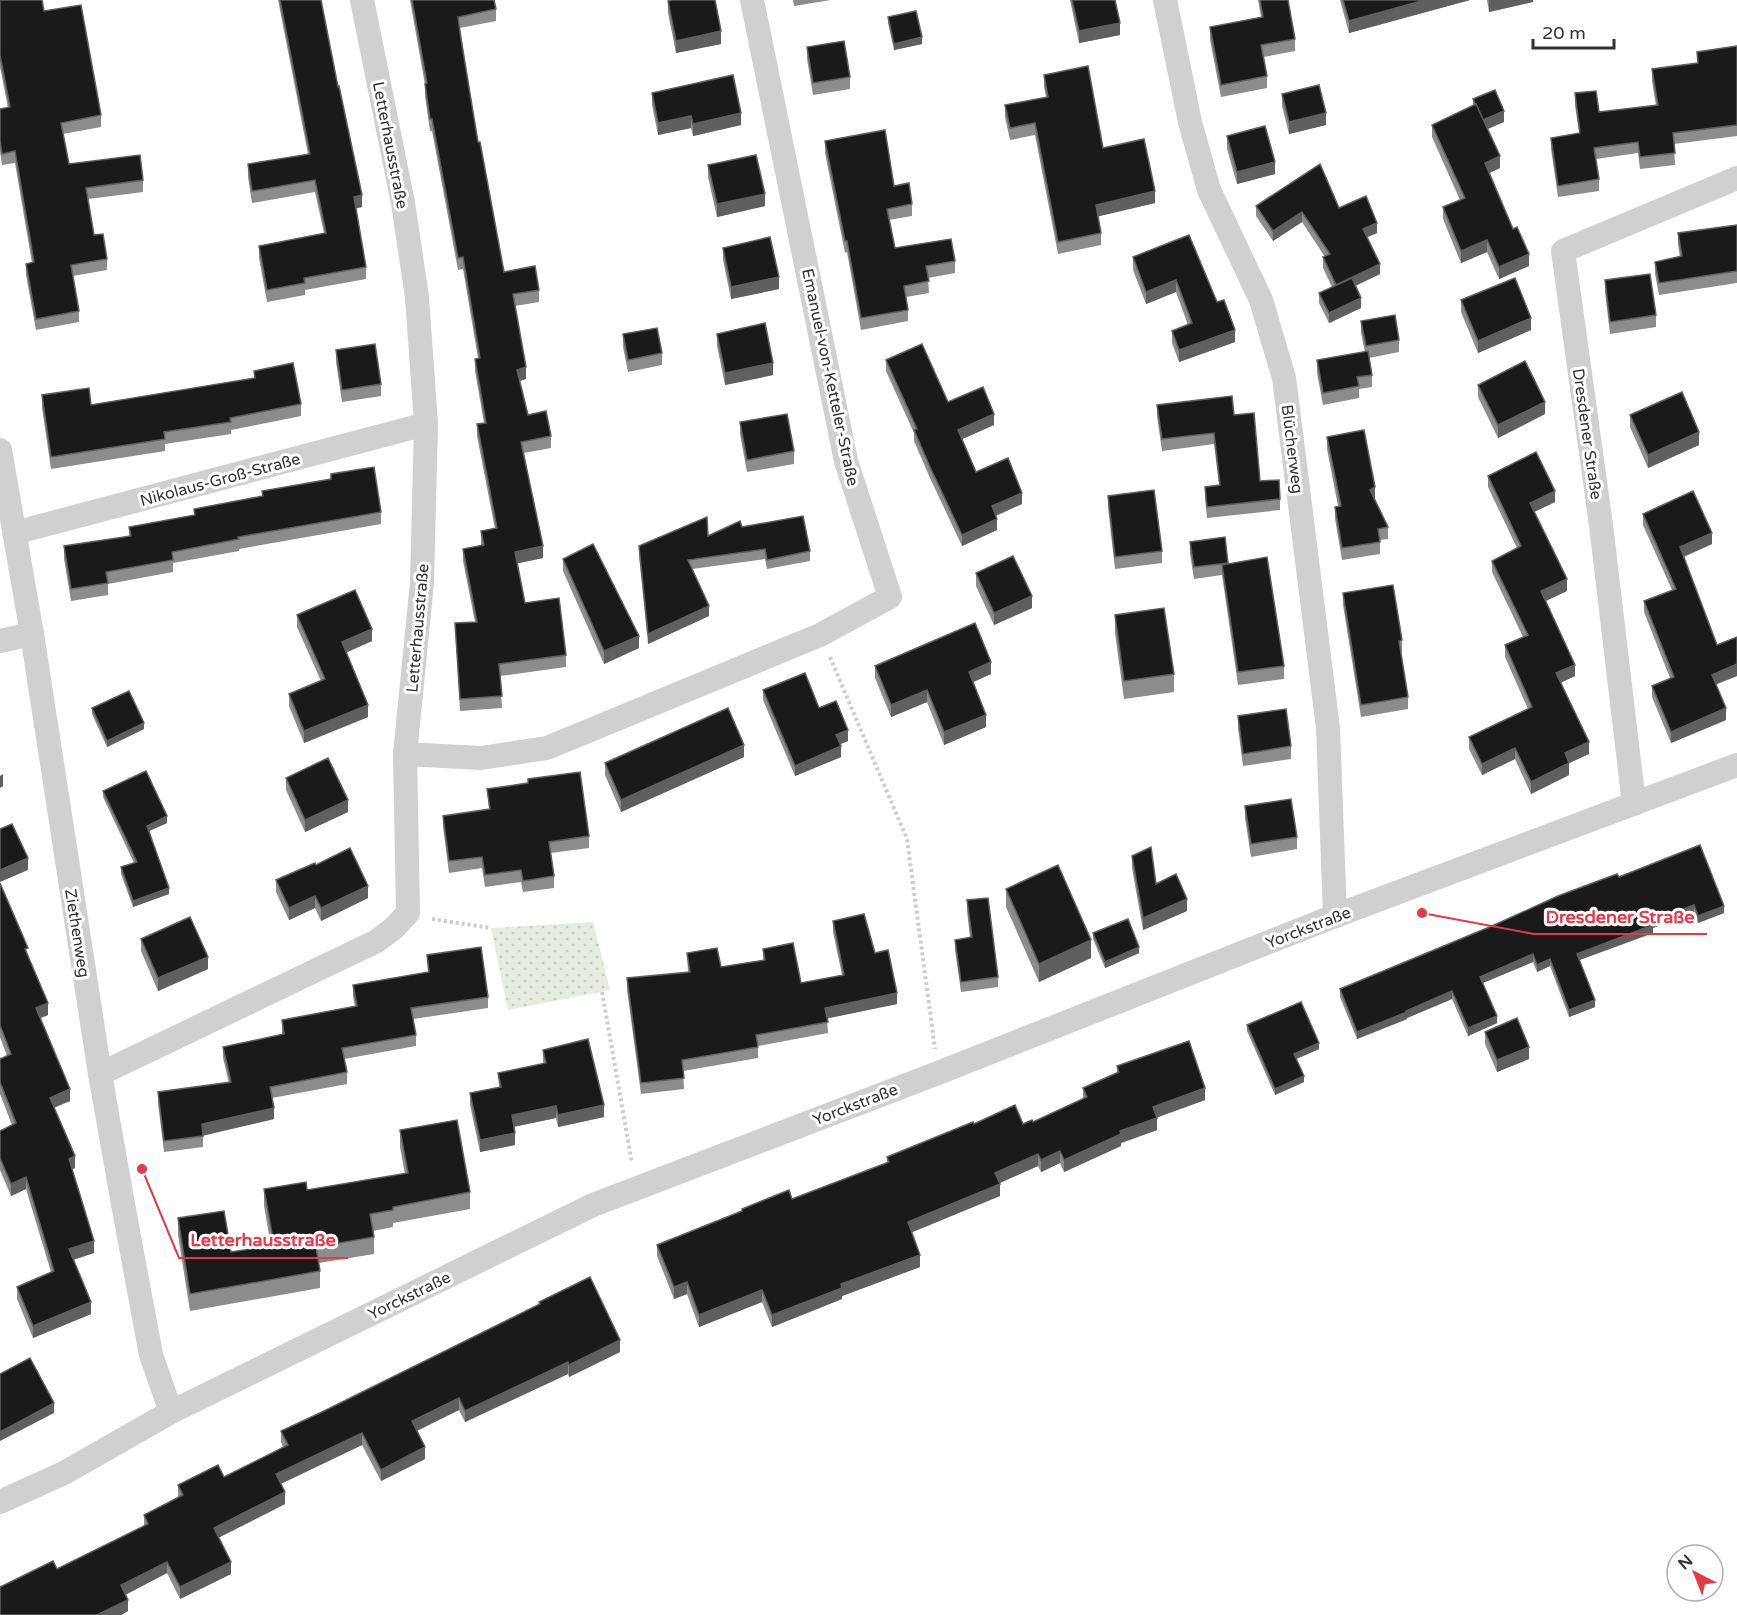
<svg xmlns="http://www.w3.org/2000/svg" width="1737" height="1615" font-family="'Varela Round',sans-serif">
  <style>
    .park { fill: url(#park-dots) }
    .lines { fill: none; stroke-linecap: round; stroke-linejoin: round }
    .path { stroke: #cdcdcd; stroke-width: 4; stroke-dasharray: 3 3; stroke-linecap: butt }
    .minor { stroke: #d0d0d0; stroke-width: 24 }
    .wall { fill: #8c8c8c }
    .shaded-wall { fill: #5f5f5f }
    .building { fill: #1a1a1a; stroke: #5f5f5f; stroke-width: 1.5 }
    .labels { text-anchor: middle; stroke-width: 6; stroke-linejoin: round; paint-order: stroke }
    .street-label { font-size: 16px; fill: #333; stroke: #fff }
    .leader { fill: none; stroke: #e63946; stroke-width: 2 }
    .callout-dot { fill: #e63946; stroke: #fff; stroke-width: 2 }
    .callout-label { font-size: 18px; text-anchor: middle; font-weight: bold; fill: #e63946; stroke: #fff; stroke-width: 6; stroke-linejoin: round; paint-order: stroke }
  </style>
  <defs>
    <pattern id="park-dots" width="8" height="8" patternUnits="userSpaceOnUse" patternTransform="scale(1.5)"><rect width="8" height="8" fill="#e6ecdf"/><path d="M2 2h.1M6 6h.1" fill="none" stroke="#c6cbc0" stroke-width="1.8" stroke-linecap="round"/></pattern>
  </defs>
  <rect width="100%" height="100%" fill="#fff"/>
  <!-- park -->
  <polygon class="park" points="593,922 610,990 508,1010 491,928"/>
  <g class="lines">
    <!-- path -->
    <g class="path">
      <polyline points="830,657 907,839 935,1049"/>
      <polyline points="432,919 491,928"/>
      <polyline points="602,992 632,1163"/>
    </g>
    <!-- minor -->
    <g class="minor">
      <polyline points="1165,0 1190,122 1209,190 1261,300 1284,378 1328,728 1335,916"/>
      <polyline points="0,450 32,634 100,1074 123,1204 151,1355 171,1412"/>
      <polyline points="14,533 426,424"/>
      <polyline points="0,641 32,634"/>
      <polyline points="405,754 481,758 547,748 820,635 890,597 846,461 752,0"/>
      <polyline points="1634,804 1601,525 1563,251 1737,178"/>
      <polyline points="100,1074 377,941 394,928 408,913 405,754 422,583 426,424 417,297 403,203 362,0"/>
      <polyline points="0,1502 64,1473 171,1412 593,1205 938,1073 1335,916 1737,765"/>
    </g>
  </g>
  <!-- wall -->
  <g class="wall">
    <polygon points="0,0 44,11 101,115 101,127 63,134 69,164 143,180 143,192 88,199 94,235 107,259 107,270 73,276 79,311 79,322 36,330 26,275 26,264 32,263 15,163 2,165 0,151 0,109 8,108 0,67"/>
    <polygon points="278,0 321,0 362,207 356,208 366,267 366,279 305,290 305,295 267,302 259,258 259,246 324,233 315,192 252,203 248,177 248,164 308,154"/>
    <polygon points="410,0 494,0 496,9 496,21 460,28 478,142 504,272 539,290 539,302 515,306 526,379 519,381 528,415 551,436 551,448 524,453 543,558 517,563 525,603 566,655 566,667 500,676 502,708 460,711 455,623 475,622 463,561 463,549 481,545 481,531 495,529 477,436 477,424 484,423 475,371 475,359 478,358 463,269 458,270 432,131 430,131 425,96 425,85"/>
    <polygon points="793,0 831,0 794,6"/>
    <polygon points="1070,0 1115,0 1120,35 1079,43"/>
    <polygon points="1258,0 1288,0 1295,39 1295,51 1264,57 1267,76 1267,88 1221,97 1210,40 1210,27 1261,17"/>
    <polygon points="1340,0 1470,0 1349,33"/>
    <polygon points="1487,0 1533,0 1533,2 1489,12"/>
    <polygon points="668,1 721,44 676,53 668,13"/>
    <polygon points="888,17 922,44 894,50 888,23"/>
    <polygon points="1737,46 1737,136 1674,144 1675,165 1640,169 1638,153 1596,159 1599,179 1599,191 1558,197 1551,149 1551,138 1579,133 1575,105 1575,93 1599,112 1656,106 1652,81 1652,69 1697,63 1697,52"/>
    <polygon points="807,47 850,77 850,89 813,95 807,59"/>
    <polygon points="1044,75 1103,148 1155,203 1098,216 1101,233 1101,245 1058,254 1035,135 1010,140 1005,117 1005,105 1046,97 1044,87"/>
    <polygon points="652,93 741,125 693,136 691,128 658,135 652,105"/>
    <polygon points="1282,94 1326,125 1289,134 1282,106"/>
    <polygon points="1473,99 1504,122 1487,129 1500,168 1489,173 1529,266 1499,279 1487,252 1461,263 1443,219 1443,207 1460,200 1432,137 1432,125 1473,106"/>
    <polygon points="1227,136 1275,174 1237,184 1227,149"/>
    <polygon points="825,141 894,186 912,204 912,216 889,220 895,248 955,261 955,273 928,278 929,293 906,297 908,310 908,321 861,330 847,252 845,253 825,153"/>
    <polygon points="708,165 765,206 717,217 708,177"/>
    <polygon points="1256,206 1339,208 1377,233 1367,237 1380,274 1355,286 1361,308 1329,323 1319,303 1319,293 1332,287 1323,268 1323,257 1325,257 1302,222 1273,241 1256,216"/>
    <polygon points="1737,225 1737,283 1659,295 1655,274 1655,262 1680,257 1678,245 1678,233"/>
    <polygon points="723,248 779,289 731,299 723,260"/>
    <polygon points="1133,257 1217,302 1235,342 1179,362 1172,343 1172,331 1188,325 1176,292 1146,304 1133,270"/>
    <polygon points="1605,280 1656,315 1656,327 1610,334 1605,292"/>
    <polygon points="1461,300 1531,330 1478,353 1461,312"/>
    <polygon points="1361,321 1399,340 1399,352 1369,358 1372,375 1372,387 1359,389 1359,398 1323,405 1317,373 1317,360 1365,352 1361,333"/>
    <polygon points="623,334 662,353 662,365 628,372 623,347"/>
    <polygon points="717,334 773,375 725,385 717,346"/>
    <polygon points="336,350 381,384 381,396 342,402 336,362"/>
    <polygon points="886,360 948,402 994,425 962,439 976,472 1022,504 996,516 997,530 962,546 930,478 914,441 914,433 886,371"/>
    <polygon points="254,371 301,404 301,416 231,430 231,434 165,444 165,451 51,469 42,408 42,395 91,405 254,378"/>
    <polygon points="1478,385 1545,414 1498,438 1478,397"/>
    <polygon points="1157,405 1234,415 1260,481 1280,499 1280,510 1207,518 1205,498 1205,487 1219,485 1214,444 1162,451 1157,416"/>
    <polygon points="1630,415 1699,445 1648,468 1630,427"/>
    <polygon points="740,422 794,451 794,464 747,472 740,434"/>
    <polygon points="1327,437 1375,499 1388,527 1388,539 1380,540 1380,554 1342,560 1335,519 1335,507 1338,506 1327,449"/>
    <polygon points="331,474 381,512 381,524 239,549 239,551 173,563 173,572 108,584 108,595 71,601 64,559 64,546 129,536 129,527 194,515 194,509 262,496 262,491 331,480"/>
    <polygon points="1488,476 1555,502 1534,512 1567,591 1546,601 1575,676 1560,683 1589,754 1569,763 1569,775 1531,794 1515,759 1482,775 1469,749 1469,737 1528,709 1505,657 1505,645 1523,637 1492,572 1492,561 1517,548 1488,487"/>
    <polygon points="1108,496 1162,551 1162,563 1115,569 1108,508"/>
    <polygon points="1643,514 1712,544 1684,557 1717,645 1737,637 1737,676 1716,684 1726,720 1671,743 1652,697 1652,686 1670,678 1644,612 1644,601 1672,590 1643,525"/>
    <polygon points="742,527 810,551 810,561 767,569 765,559 692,569 709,616 648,644 639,556 639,546 708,536"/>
    <polygon points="1225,537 1228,564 1284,666 1284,679 1238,685 1222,575 1194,579 1190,554 1190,542"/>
    <polygon points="563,559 639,648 604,664 563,571"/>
    <polygon points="976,573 1032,608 994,625 976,586"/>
    <polygon points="1343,593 1402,640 1402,652 1401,652 1408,697 1408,709 1361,717 1343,605"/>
    <polygon points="297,615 372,641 346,653 368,717 304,743 289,706 289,694 321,681 297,627"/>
    <polygon points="1115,615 1174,674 1174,692 1124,699 1115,633"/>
    <polygon points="875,666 991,674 973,682 986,727 944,745 927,702 891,717 875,678"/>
    <polygon points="763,690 819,708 848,741 840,744 841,757 795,776 763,700"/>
    <polygon points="92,708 144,729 107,747 92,714"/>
    <polygon points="1238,716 1291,746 1291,759 1243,766 1238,728"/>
    <polygon points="744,757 621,812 605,775 605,763"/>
    <polygon points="286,778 348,812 305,832 286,790"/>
    <polygon points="528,779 589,836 589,848 551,853 554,876 554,888 523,892 521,882 485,887 482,868 449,873 443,827 443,816 489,809 487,789 528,783"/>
    <polygon points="103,791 167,823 149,831 169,894 133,907 121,874 121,867 134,863 103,797"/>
    <polygon points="1245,806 1297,837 1297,849 1251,857 1245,818"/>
    <polygon points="1132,856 1156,884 1187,911 1143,930 1132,868"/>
    <polygon points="316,865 368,898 321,921 315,908 289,920 276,892 276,880"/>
    <polygon points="1619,877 1724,913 1698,923 1694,912 1653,928 1653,933 1579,960 1595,1007 1569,1017 1550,966 1537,972 1533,962 1483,983 1497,1023 1468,1036 1452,999 1407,1018 1407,1019 1357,1039 1340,997 1340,989"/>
    <polygon points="0,883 28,955 48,1015 40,1018 70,1101 54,1108 75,1168 72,1169 94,1253 73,1260 91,1314 33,1338 17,1299 17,1287 51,1272 26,1189 11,1196 0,1170 0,1131 12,1125 0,1094 0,1059 7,1056 0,1037"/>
    <polygon points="1006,889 1091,958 1039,982 1006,907"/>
    <polygon points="967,900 998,977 998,987 961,992 955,950 955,940 970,938 967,911"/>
    <polygon points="833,921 875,953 897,1004 827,1018 828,1033 758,1046 758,1058 683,1071 684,1089 641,1094 627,990 627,978 688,972 687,953 721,967 763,960 763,949 801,983 842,975 833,932"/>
    <polygon points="1093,933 1139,953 1105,968 1093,939"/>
    <polygon points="141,939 208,969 158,991 141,951"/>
    <polygon points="427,955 488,997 488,1008 413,1019 416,1035 416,1046 344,1059 347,1072 347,1084 272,1098 274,1119 203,1135 203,1147 164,1152 158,1103 158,1092 229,1083 223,1058 223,1047 282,1034 282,1020 355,1006 353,997 353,985 428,972"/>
    <polygon points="1247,1025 1319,1049 1296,1059 1304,1082 1275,1095 1247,1031"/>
    <polygon points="1485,1032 1529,1059 1497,1072 1485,1044"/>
    <polygon points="543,1050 604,1117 558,1127 556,1118 514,1127 515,1145 480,1152 470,1105 470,1093 499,1087 498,1073 543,1064"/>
    <polygon points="1117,1066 1205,1100 1157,1117 1157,1130 1121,1143 1121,1146 1064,1172 1060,1163 1041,1172 1038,1166 1000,1183 1000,1196 911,1232 920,1267 842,1296 842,1299 772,1327 762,1302 699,1327 687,1294 674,1299 657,1256 657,1245 742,1211 742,1209 792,1199 887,1163 887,1157 974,1124 1023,1124 1033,1122 1083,1099 1083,1088 1117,1073"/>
    <polygon points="400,1130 470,1192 470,1209 393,1223 393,1227 373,1231 374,1237 374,1254 319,1263 320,1271 320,1288 190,1311 178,1235 178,1218 231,1252 271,1246 264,1206 264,1189 307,1190 405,1174 400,1147"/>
    <polygon points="539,1302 620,1352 569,1377 568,1374 465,1422 459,1410 417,1431 425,1459 381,1481 362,1445 281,1484 285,1504 218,1538 231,1574 180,1599 167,1573 125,1595 128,1611 121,1615 0,1615 57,1569 144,1526 144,1515 178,1497 178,1485 224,1477 283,1447 281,1442 281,1431 322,1412 539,1305"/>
  </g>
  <!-- shaded-wall -->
  <g class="shaded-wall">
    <polygon points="1425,0 1470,0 1349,33 1349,21"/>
    <polygon points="1489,0 1533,0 1533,2 1489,12"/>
    <polygon points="1120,23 1120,35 1079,43 1079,31"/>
    <polygon points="721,31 721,44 676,53 676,41"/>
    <polygon points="922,37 922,44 894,50 894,44"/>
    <polygon points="1504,111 1504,122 1483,131 1483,120"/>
    <polygon points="741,113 741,125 693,136 693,124"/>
    <polygon points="1326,113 1326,125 1289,134 1289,122"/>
    <polygon points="691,116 691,128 658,135 658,123"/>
    <polygon points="1500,156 1500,168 1485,175 1485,163"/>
    <polygon points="1275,162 1275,174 1237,184 1237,172"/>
    <polygon points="1155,191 1155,203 1096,217 1096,205"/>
    <polygon points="765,194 765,206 717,217 717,204"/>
    <polygon points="362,195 362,207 354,209 354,197"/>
    <polygon points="1302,212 1302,222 1273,241 1273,231"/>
    <polygon points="1377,223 1377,233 1363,239 1363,229"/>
    <polygon points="1487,240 1487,252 1461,263 1461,251"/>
    <polygon points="1529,254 1529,266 1499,279 1499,267"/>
    <polygon points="1380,264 1380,274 1336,295 1336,285"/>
    <polygon points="779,277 779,289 731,299 731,287"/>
    <polygon points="1176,280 1176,292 1146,304 1146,292"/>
    <polygon points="1361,298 1361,308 1329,323 1329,313"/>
    <polygon points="1531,318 1531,330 1478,353 1478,341"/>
    <polygon points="1235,330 1235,342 1179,362 1179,350"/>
    <polygon points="773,363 773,375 725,385 725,373"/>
    <polygon points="526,367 526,379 517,382 517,370"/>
    <polygon points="1545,402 1545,414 1498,438 1498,425"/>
    <polygon points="994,414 994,425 958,441 958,430"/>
    <polygon points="1699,432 1699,445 1648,468 1648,455"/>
    <polygon points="1375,487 1375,499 1370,502 1370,490"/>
    <polygon points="1555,491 1555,502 1530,514 1530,503"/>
    <polygon points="1022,493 1022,504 992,517 992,506"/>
    <polygon points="997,519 997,530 962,546 962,535"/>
    <polygon points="1712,533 1712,544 1680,558 1680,547"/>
    <polygon points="543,546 543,558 515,564 515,552"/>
    <polygon points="1567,579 1567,591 1541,603 1541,591"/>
    <polygon points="1032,596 1032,608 994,625 994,613"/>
    <polygon points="709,606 709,616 648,644 648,634"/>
    <polygon points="372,629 372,641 342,654 342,642"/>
    <polygon points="639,636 639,648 604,664 604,651"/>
    <polygon points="991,662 991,674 969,684 969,672"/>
    <polygon points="1737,664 1737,676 1712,686 1712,675"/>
    <polygon points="1575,665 1575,676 1556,685 1556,673"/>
    <polygon points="927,690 927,702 891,717 891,705"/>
    <polygon points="368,705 368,717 304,743 304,731"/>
    <polygon points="1726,708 1726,720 1671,743 1671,732"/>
    <polygon points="986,715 986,727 944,745 944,732"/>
    <polygon points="144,723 144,729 107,747 107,741"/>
    <polygon points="848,730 848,741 836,746 836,735"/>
    <polygon points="1589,742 1589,754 1565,765 1565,753"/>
    <polygon points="744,745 744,757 621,812 621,800"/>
    <polygon points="841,746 841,757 795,776 795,766"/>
    <polygon points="1515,748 1515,759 1482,775 1482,764"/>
    <polygon points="1569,763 1569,775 1531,794 1531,782"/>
    <polygon points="3,774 3,786 0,788 0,776"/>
    <polygon points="348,800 348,812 305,832 305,820"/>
    <polygon points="167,816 167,823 147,832 147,826"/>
    <polygon points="28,858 28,870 0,882 0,870"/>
    <polygon points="368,886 368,898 321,921 321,908"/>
    <polygon points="169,888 169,894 133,907 133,901"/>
    <polygon points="315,896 315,908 289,920 289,908"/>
    <polygon points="1187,899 1187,911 1143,930 1143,918"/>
    <polygon points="1694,905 1694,912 1653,928 1653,933 1577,961 1577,954 1652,921"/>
    <polygon points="1724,906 1724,913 1698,923 1698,916"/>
    <polygon points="1091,940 1091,958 1039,982 1039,964"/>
    <polygon points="1139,947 1139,953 1105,968 1105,962"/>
    <polygon points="1533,954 1533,962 1480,984 1480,977"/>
    <polygon points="208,957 208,969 158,991 158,978"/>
    <polygon points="1550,959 1550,966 1537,972 1537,965"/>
    <polygon points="1452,991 1452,999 1407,1018 1407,1019 1357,1039 1357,1032"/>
    <polygon points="897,993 897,1004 825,1019 825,1008"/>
    <polygon points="1595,1000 1595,1007 1569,1017 1569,1010"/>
    <polygon points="48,1003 48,1015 36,1020 36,1008"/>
    <polygon points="1497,1016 1497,1023 1468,1036 1468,1028"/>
    <polygon points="1319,1043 1319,1049 1294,1060 1294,1054"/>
    <polygon points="1529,1047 1529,1059 1497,1072 1497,1060"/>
    <polygon points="1304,1076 1304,1082 1275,1095 1275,1089"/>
    <polygon points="1205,1088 1205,1100 1153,1119 1153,1107"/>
    <polygon points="70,1089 70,1101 50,1109 50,1098"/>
    <polygon points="604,1105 604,1117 558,1127 558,1115"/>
    <polygon points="556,1106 556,1118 512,1127 512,1115"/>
    <polygon points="274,1108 274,1119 202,1136 202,1124"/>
    <polygon points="1157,1118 1157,1130 1121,1143 1121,1146 1064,1172 1064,1160 1120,1131"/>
    <polygon points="515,1133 515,1145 480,1152 480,1140"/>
    <polygon points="1060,1151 1060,1163 1041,1172 1041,1160"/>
    <polygon points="1038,1154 1038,1166 995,1185 995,1173"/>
    <polygon points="75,1156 75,1168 69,1171 69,1159"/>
    <polygon points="26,1177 26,1189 11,1196 11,1184"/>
    <polygon points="1000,1184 1000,1196 908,1234 908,1222"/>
    <polygon points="94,1241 94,1253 69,1261 69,1249"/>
    <polygon points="920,1255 920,1267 842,1296 842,1299 772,1327 772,1315 841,1284"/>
    <polygon points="687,1282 687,1294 674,1299 674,1287"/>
    <polygon points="762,1290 762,1302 699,1327 699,1315"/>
    <polygon points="91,1302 91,1314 33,1338 33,1326"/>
    <polygon points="620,1340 620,1352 569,1377 569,1365"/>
    <polygon points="568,1362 568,1374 465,1422 465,1411"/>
    <polygon points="459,1398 459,1410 412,1433 412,1421"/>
    <polygon points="54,1403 54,1413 0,1441 0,1432"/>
    <polygon points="362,1433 362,1445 276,1486 276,1474"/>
    <polygon points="425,1447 425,1459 381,1481 381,1470"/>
    <polygon points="285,1492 285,1504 214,1540 214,1528"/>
    <polygon points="167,1562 167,1573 121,1597 121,1585"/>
    <polygon points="231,1562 231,1574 180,1599 180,1587"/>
    <polygon points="128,1600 128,1611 121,1615 97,1615"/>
  </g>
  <!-- building -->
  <g class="building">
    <polygon points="0,0 42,0 44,11 81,5 101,115 61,123 69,164 140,155 143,180 86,188 94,235 103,234 107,259 71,265 79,311 36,319 26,264 34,262 15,151 2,154 0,140 0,109 10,107 0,55"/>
    <polygon points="280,0 321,0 338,87 339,86 362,195 354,197 366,267 304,278 305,283 267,290 259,246 326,233 315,180 252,191 248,164 310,154"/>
    <polygon points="412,0 494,0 496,9 458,17 461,39 478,142 480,142 504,272 535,266 539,290 513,294 526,367 517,370 528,415 546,411 551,436 521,442 543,546 515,552 525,603 559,598 566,655 499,664 502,696 460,699 455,623 477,622 463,549 484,545 481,531 497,528 477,424 486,423 475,359 480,358 463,257 458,258 432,119 430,119 425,84 427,83"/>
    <polygon points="672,0 715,0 721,31 676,41 668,1"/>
    <polygon points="1072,0 1115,0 1120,23 1079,31"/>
    <polygon points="1260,0 1288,0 1295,39 1261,45 1267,76 1221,85 1210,27 1263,17"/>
    <polygon points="1343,0 1425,0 1349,21"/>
    <polygon points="916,11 922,37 894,44 888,17"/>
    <polygon points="844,41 850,77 813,83 807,47"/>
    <polygon points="1737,46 1737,125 1673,133 1675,153 1640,157 1638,142 1594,148 1599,179 1558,186 1551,138 1580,133 1575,93 1596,91 1599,112 1658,105 1652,69 1698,63 1697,52"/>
    <polygon points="1088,66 1103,148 1144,139 1155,191 1096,205 1101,233 1058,242 1035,123 1010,128 1005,105 1048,97 1044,75"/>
    <polygon points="733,75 741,113 693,124 691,116 658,123 652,93"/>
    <polygon points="1319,85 1326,113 1289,122 1282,94"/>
    <polygon points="1495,90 1504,111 1483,120 1473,99"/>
    <polygon points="1476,104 1500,156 1485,163 1513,229 1517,227 1529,254 1499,267 1487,240 1461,251 1443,207 1465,198 1432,125"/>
    <polygon points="1265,126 1275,162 1237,172 1227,136"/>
    <polygon points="885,130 894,186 909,183 912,204 887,209 895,248 951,239 955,261 926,266 929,281 904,286 908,310 861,318 847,241 845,241 825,141"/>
    <polygon points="756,155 765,194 717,204 708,165"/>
    <polygon points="1320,164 1339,208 1366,196 1377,223 1363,229 1380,264 1336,285 1323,257 1330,254 1302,212 1273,231 1256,206"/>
    <polygon points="1737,225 1737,271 1659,283 1655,262 1682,256 1678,233"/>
    <polygon points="1189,235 1217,302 1224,300 1235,330 1179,350 1172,331 1192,323 1176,280 1146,292 1133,257"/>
    <polygon points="770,237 779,277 731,287 723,248"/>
    <polygon points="1650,274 1656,315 1610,322 1605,280"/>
    <polygon points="1352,278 1361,298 1329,313 1319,293"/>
    <polygon points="1515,278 1531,318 1478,341 1461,300"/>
    <polygon points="1395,315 1399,340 1366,346 1361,321"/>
    <polygon points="765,323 773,363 725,373 717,334"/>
    <polygon points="657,328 662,353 628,360 623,334"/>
    <polygon points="375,344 381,384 342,390 336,350"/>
    <polygon points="922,344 948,402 983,387 994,414 958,430 976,472 1008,458 1022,493 992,506 997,519 962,535 930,467 914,430 917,429 886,360"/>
    <polygon points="1368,351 1372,375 1357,377 1359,386 1323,393 1317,360"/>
    <polygon points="1525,361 1545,402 1498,425 1478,385"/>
    <polygon points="293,363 301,404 230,418 231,422 164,432 165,439 51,457 42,395 89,388 91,405 255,378 254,371"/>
    <polygon points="1682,392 1699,432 1648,455 1630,415"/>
    <polygon points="1232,396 1234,415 1254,413 1260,481 1279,480 1280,499 1207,507 1205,487 1220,485 1214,433 1162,439 1157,405"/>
    <polygon points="787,414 794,451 747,460 740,422"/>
    <polygon points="1364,430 1375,487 1370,490 1388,527 1378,529 1380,542 1342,548 1335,507 1341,506 1327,437"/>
    <polygon points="1536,452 1555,491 1530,503 1567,579 1541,591 1575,665 1556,673 1589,742 1565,753 1569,763 1531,782 1515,748 1482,764 1469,737 1532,707 1505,645 1528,635 1492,561 1521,546 1488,476"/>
    <polygon points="374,467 381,512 238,537 239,539 172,552 173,560 106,572 108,583 71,589 64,546 131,536 129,527 195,515 194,509 263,496 262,491 331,479 331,474"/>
    <polygon points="1154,490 1162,551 1115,557 1108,496"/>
    <polygon points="1693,491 1712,533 1680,547 1717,645 1737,637 1737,664 1712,675 1726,708 1671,732 1652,686 1674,677 1644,601 1676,589 1643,514"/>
    <polygon points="803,516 810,551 767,560 765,549 688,560 709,606 648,634 639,546 707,517 708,536 740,521 742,527"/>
    <polygon points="1225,537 1228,563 1194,567 1190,542"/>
    <polygon points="593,544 639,636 604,651 563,559"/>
    <polygon points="1013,556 1032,596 994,613 976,573"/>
    <polygon points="1267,557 1284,666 1238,672 1222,565"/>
    <polygon points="1393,585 1402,640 1399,641 1408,697 1361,705 1343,593"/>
    <polygon points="355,590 372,629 342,642 368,705 304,731 289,694 325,679 297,615"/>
    <polygon points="1164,608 1174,674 1124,681 1115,615"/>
    <polygon points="975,623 991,662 969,672 986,715 944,732 927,690 891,705 875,666"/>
    <polygon points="805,673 819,708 836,701 848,730 836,735 841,746 795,766 763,690"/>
    <polygon points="129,691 144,723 107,741 92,708"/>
    <polygon points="728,708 744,745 621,800 605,763"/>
    <polygon points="1286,709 1291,746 1243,754 1238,716"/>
    <polygon points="328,758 348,800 305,820 286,778"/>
    <polygon points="146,771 167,816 147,826 169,888 133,901 121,867 137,862 103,791"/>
    <polygon points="580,772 589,836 549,842 554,876 523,881 521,870 485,875 482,857 449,861 443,816 490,809 487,789 528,783 528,779"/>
    <polygon points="1291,799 1297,837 1251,844 1245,806"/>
    <polygon points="12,824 28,858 0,870 0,829"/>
    <polygon points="1700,845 1724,906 1698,916 1694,905 1652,921 1653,925 1577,954 1595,1000 1569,1010 1550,959 1537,965 1533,954 1480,977 1497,1016 1468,1028 1452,991 1406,1011 1407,1012 1357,1032 1340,989 1492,926 1558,896 1617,874 1619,877"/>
    <polygon points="1151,847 1156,884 1176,874 1187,899 1143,918 1132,856"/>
    <polygon points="350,848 368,886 321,908 315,896 289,908 276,880 315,863 316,865"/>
    <polygon points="1058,865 1091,940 1039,964 1006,889"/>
    <polygon points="0,883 28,948 25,949 48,1003 36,1008 70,1089 50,1098 75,1156 69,1159 94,1241 69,1249 91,1302 33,1326 17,1287 54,1271 26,1177 11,1184 0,1158 0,1131 16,1123 0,1082 0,1059 11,1054 0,1025"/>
    <polygon points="988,898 998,977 961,982 955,940 972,937 967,900"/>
    <polygon points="864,914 875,953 888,950 897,993 825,1008 828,1022 756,1035 758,1047 682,1060 684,1078 641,1083 627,978 690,972 687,953 717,948 721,967 765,960 763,949 793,943 801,983 844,975 833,921"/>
    <polygon points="190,917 208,957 158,978 141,939"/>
    <polygon points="1128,919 1139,947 1105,962 1093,933"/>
    <polygon points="481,947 488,997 411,1008 416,1035 342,1048 347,1072 270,1087 274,1108 202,1124 203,1136 164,1141 158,1092 231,1082 223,1047 284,1034 282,1020 357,1006 353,985 429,972 427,955"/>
    <polygon points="1301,1002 1319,1043 1294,1054 1304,1076 1275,1089 1247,1025"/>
    <polygon points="1517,1018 1529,1047 1497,1060 1485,1032"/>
    <polygon points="588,1039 604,1105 558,1115 556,1106 512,1115 515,1133 480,1140 470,1093 501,1087 498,1073 546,1063 543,1050"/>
    <polygon points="1189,1041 1205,1088 1153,1107 1157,1118 1120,1131 1121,1134 1064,1160 1060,1151 1041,1160 1038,1154 995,1173 1000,1184 908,1222 920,1255 841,1284 842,1288 772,1315 762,1290 699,1315 687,1282 674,1287 657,1245 742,1211 742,1209 789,1190 792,1199 889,1162 887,1157 973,1122 974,1124 1015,1105 1023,1124 1032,1120 1033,1122 1087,1097 1083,1088 1119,1072 1117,1066"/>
    <polygon points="457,1120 470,1192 393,1207 393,1210 370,1214 374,1237 316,1247 320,1271 190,1294 178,1218 224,1211 231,1252 274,1245 264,1189 306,1182 307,1190 408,1173 400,1130"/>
    <polygon points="590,1277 620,1340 569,1365 568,1362 465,1411 459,1398 412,1421 425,1447 381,1470 362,1433 276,1474 285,1492 214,1528 231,1562 180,1587 167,1562 121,1585 128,1600 97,1615 0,1615 0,1587 53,1561 57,1569 148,1524 144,1515 183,1495 178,1485 218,1465 224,1477 288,1445 281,1431 322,1412 540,1304 539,1302"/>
    <polygon points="30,1358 54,1403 0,1432 0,1374"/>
  </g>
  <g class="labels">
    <!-- street labels -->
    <g class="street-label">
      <text transform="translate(391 145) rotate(79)" y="6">Letterhausstraße</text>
      <text transform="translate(831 377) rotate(78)" y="6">Emanuel-von-Ketteler-Straße</text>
      <text transform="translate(1588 434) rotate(82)" y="6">Dresdener Straße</text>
      <text transform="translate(1293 449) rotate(83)" y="6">Blücherweg</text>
      <text transform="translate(220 479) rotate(-15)" y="6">Nikolaus-Groß-Straße</text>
      <text transform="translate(417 628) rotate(-85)" y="6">Letterhausstraße</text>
      <text transform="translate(1308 927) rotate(-21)" y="6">Yorckstraße</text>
      <text transform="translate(78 933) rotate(81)" y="6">Ziethenweg</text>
      <text transform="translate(855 1104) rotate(-21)" y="6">Yorckstraße</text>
      <text transform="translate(409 1295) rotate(-26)" y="6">Yorckstraße</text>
    </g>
  </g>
  <!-- callouts -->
  <path class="leader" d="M1422 913L1534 934H1707M142 1169L179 1258H348"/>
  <g class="callout-dot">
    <circle cx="1422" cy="913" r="6"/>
    <circle cx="142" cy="1169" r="6"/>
  </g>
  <g class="callout-label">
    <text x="1620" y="923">Dresdener Straße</text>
    <text x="263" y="1246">Letterhausstraße</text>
  </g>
  <!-- north arrow -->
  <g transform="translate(1695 1573) rotate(318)"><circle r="28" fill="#ffffff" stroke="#adadad" stroke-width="1.5"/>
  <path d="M0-4.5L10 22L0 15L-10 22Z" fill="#e63946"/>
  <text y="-9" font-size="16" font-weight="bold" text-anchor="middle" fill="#333333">N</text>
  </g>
  <!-- scale -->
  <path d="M1533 39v9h81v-9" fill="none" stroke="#333333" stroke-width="3"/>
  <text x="1542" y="39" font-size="18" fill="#333333" stroke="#ffffff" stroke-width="4.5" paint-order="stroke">20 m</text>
</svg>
